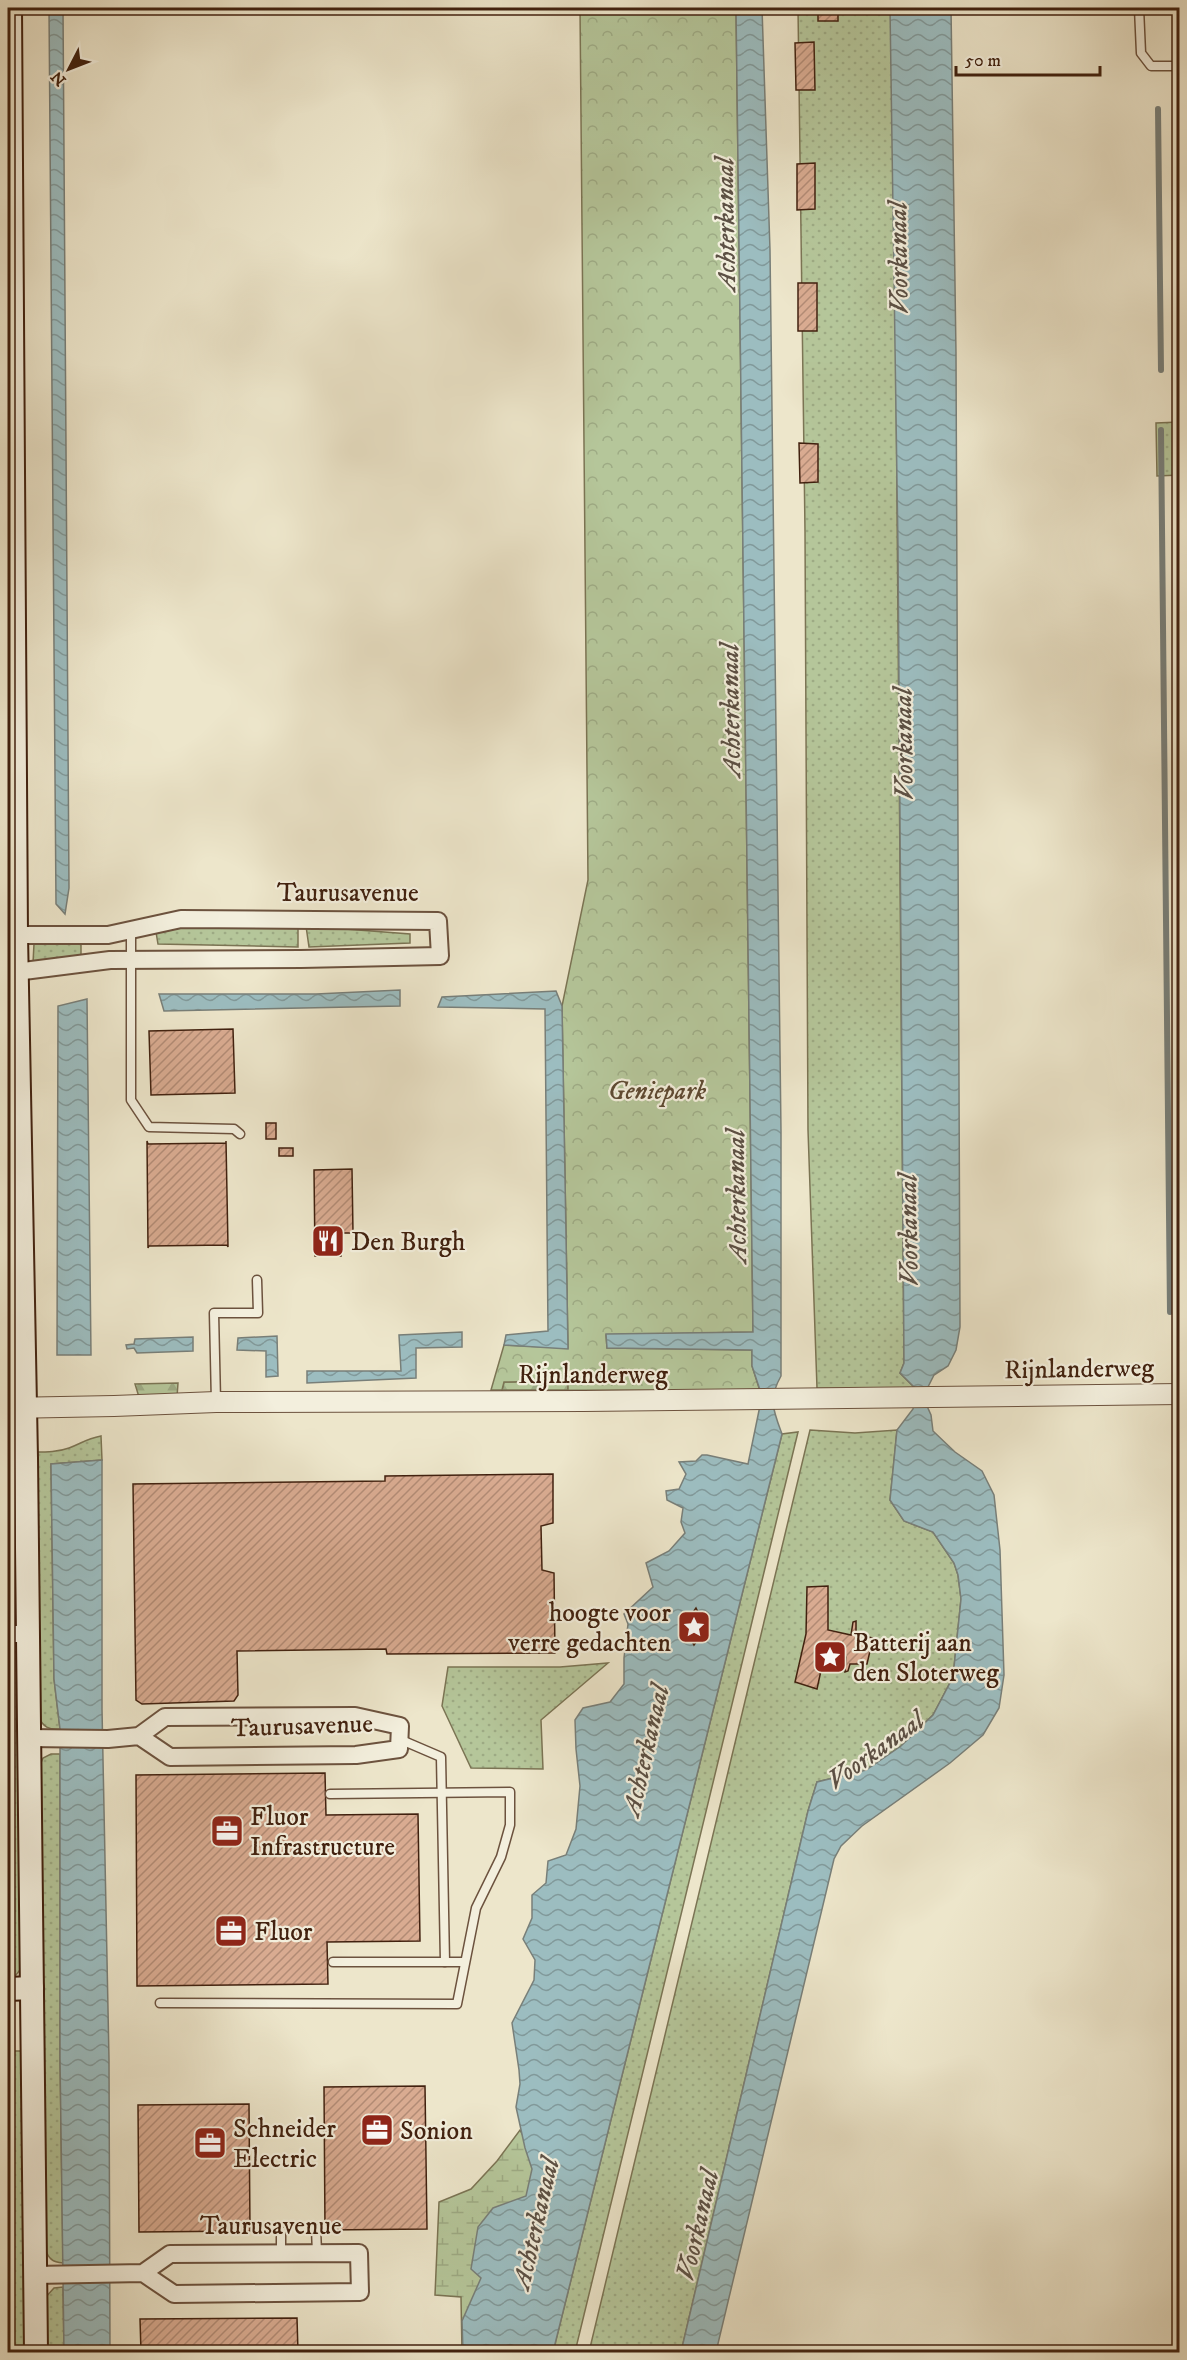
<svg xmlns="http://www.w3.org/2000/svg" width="1187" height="2360" font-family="'IM FELL DW Pica',serif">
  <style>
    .grass { fill: url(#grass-dots); stroke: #7b7454; stroke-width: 1.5 }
    .forest { fill: url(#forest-firs); stroke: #7b7454; stroke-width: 1.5 }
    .wetland { fill: url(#wetland-marsh); stroke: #7b7454; stroke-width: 1.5 }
    .park { fill: url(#park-crowns); stroke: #7b7454; stroke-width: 1.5 }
    .water { fill: url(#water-waves); stroke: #787f79; stroke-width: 1.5 }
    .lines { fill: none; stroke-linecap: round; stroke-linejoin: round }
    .stream { stroke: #787f79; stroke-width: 6 }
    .building { fill: url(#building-hatch); stroke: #41210f; stroke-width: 1.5 }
    .service-casing { stroke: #6c523e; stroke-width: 11 }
    .minor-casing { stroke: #6c523e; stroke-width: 20 }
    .tertiary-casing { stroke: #6c523e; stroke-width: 22 }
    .secondary-casing { stroke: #41210f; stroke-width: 26 }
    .service { stroke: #f3efdd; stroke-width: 8 }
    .minor { stroke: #f3efdd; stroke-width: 16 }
    .tertiary { stroke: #f3efdd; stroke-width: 20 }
    .secondary { stroke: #f3efdd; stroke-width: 22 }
    .labels { text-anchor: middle; stroke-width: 4.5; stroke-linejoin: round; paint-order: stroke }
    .street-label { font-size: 26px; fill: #41210f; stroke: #f3efdd }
    .park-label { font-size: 26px; font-style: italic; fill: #5e4a32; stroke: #f3efdd }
    .poi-label { font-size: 26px; fill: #41210f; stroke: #f3efdd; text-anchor: start }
    .water-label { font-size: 27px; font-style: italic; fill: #5c5044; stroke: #f3efdd }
  </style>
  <defs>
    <pattern id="grass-dots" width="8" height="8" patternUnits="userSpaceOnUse" patternTransform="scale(1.5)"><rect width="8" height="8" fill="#b5c69a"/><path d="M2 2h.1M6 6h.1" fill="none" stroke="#9daa84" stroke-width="1.8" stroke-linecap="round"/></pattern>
    <pattern id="forest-firs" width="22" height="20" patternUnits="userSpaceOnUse" patternTransform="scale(1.5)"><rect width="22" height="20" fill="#b5c69a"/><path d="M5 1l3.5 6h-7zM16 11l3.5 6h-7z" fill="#9daa84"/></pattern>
    <pattern id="wetland-marsh" width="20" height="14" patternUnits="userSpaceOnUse" patternTransform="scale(1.5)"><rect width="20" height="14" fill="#b5c69a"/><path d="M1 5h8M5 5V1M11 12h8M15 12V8" fill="none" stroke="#9daa84"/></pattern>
    <pattern id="park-crowns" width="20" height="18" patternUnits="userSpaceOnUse" patternTransform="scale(1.5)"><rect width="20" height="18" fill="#b5c69a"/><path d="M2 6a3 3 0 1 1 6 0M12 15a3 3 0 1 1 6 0" fill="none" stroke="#9daa84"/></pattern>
    <pattern id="water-waves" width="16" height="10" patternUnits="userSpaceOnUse" patternTransform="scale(1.5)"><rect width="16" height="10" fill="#9cbdc0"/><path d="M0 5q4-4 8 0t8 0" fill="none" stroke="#81999a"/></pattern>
    <pattern id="building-hatch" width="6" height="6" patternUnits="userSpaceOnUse" patternTransform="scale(1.5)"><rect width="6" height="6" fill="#d9ab91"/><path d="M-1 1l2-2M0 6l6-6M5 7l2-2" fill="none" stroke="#b28b75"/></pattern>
  </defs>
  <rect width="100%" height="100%" fill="#ede6cb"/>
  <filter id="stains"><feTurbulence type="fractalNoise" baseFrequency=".00333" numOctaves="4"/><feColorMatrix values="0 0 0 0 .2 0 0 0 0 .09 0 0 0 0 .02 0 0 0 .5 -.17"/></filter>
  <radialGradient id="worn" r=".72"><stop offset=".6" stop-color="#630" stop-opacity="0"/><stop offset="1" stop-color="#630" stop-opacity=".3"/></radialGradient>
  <!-- grass -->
  <g class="grass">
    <polygon points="798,8 893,8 904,1363 900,1373 916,1389 817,1388 808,1130 805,531"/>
    <polygon points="1179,422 1179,475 1157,476 1156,423"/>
    <polygon points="298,924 298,947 158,944 156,932 182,927"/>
    <polygon points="306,926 410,934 410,943 309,947"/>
    <polygon points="81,942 81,957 33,963 34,944"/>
    <polygon points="8,985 17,1372 13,1387 8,1388"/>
    <polygon points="810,1430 855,1433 897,1430 890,1500 904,1521 933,1532 954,1563 958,1575 961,1599 953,1677 933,1715 901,1746 865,1770 817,1782 808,1811 681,2352 589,2352"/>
    <polygon points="798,1432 575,2352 553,2352 782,1434"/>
    <path d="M101,1436L102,1460L51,1464L54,1679L60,1729C48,1730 44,1727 38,1717L35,1452C47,1452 58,1452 69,1448C82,1443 86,1439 101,1436Z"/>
    <polygon points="17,1452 19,1611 16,1619 8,1624 8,1453"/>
    <polygon points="8,1646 15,1651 20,1659 23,1966 16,1975 8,1976"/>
    <polygon points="608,1663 541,1720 543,1769 471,1768 442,1706 448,1667 560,1667"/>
    <path d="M51,1754H60V2058L63,2263C52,2262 49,2259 45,2249L38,1770L43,1758Z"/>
    <polygon points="8,2051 24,2051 27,2352 8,2352"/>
    <polygon points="63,2287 64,2352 45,2352 44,2299 54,2288"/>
  </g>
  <!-- forest -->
  <g class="forest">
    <polygon points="569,1381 568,1390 502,1390 504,1382"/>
    <polygon points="178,1383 177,1397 139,1397 135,1384"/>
  </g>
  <!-- wetland -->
  <polygon class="wetland" points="520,2130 542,2168 485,2352 462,2352 461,2297 435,2295 439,2202 471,2189 497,2161"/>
  <!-- park -->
  <polygon class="park" points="580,8 736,8 753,1332 606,1335 607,1348 752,1350 752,1366 760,1391 568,1390 568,1381 504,1382 502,1390 491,1390 504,1345 568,1348 562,1006 588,880"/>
  <!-- water -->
  <g class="water">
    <polygon points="49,8 63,8 69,888 65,914 56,904"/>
    <path d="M736,8H762L770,250L781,1131V1376C768,1399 773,1410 782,1434L553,2352H463L462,2321L481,2278L471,2269L478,2227L493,2208L526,2196L532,2169L525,2148L516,2107L520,2084L519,2070L512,2023L534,1980L535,1960L523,1939L532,1918V1895L546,1883L548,1861L566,1855L576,1829L580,1786L576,1749L575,1720L583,1708L610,1702L624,1684V1658L628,1624L624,1614L653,1587L646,1563L669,1551L685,1533L681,1522L683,1508L667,1500L666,1491L679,1489L686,1474L679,1462L696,1461L702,1455H707L748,1464L762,1396L752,1366V1350L607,1348L606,1334L753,1332Z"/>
    <polygon points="890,8 951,8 956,353 960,1327 956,1350 948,1366 934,1375 927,1389 927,1406 931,1415 933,1431 955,1452 982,1471 994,1495 1000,1550 1004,1675 999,1708 983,1735 950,1763 862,1826 841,1846 834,1859 716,2352 681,2352 808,1811 817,1782 866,1770 901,1746 933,1715 953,1677 961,1599 958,1575 954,1563 933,1532 904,1521 890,1500 897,1430 913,1409 916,1389 900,1373 904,1363 898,549"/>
    <polygon points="400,990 400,1006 164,1011 159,994 316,994"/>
    <polygon points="556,991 562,1006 568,1349 504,1345 506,1335 548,1331 545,1009 438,1007 442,997"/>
    <polygon points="87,999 91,1355 57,1355 58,1006"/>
    <polygon points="462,1332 462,1347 416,1348 416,1378 307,1383 307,1371 401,1371 399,1335"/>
    <polygon points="277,1336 278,1376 266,1377 266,1351 237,1350 238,1338"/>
    <polygon points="193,1337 193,1351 137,1353 134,1348 127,1349 126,1345 134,1344 135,1339"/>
    <polygon points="102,1460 102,1709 109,2059 110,2352 64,2352 60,2058 60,1729 54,1679 51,1464"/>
  </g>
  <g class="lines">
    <!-- stream -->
    <g class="stream">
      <polyline points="1158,109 1161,370"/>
      <polyline points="1161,430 1170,1312"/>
    </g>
  </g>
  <!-- building -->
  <g class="building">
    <rect x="818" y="8" width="20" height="13"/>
    <polygon points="814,42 815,90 796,90 795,43"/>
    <polygon points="815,163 815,209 797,210 797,164"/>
    <rect x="798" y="283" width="19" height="48"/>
    <polygon points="799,443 818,444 818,482 800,483"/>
    <polygon points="233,1029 235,1093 151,1095 149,1031"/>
    <rect x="266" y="1123" width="10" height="16"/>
    <polygon points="147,1141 148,1144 226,1143 226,1141 228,1247 227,1245 149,1246 148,1248"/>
    <rect x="279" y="1148" width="14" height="8"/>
    <polygon points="352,1169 353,1233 341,1233 341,1256 315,1256 314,1170"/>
    <polygon points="553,1474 553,1523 541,1526 542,1570 554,1573 555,1653 387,1654 386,1649 237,1651 238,1695 234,1701 142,1704 136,1700 133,1484 385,1481 385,1476"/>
    <polygon points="828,1586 828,1630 851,1635 853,1622 856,1621 856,1634 873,1638 867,1664 850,1664 848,1671 845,1672 846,1657 825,1652 817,1689 795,1682 806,1634 807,1587"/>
    <polygon points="696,1608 706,1628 694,1645 684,1625"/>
    <polygon points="325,1773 326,1815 418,1814 420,1941 327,1942 328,1984 137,1986 136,1775"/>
    <polygon points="425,2086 427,2229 325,2230 324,2087"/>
    <polygon points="249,2104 250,2231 139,2232 138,2105"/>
    <polygon points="297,2318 298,2352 141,2352 140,2319"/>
  </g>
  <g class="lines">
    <!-- service casing -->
    <g class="service-casing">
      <g id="service">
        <polyline points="1139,8 1141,53 1151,66 1180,66"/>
        <polyline points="131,930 131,1100 149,1127 234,1129 240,1134"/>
        <polyline points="216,1402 214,1313 258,1313 257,1280"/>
        <polyline points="399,1739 441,1757 445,1962"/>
        <polyline points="333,1962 464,1962"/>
        <polyline points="160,2003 457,2004 476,1908 501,1857 510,1825 510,1792 330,1794"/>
        <polyline points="316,2229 317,2253"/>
        <polyline points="281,2231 281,2253"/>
      </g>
    </g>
    <!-- minor casing -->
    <g class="minor-casing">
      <g id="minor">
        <polyline points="8,935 108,935 181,919 438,921 440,956 301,959 110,960 8,973"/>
        <polyline points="8,1634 28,1634"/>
        <polyline points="29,1738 108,1739 139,1736 165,1717 355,1716 400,1726 399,1749 356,1755 170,1757 139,1736"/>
        <polyline points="35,2275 143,2273 170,2254 359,2253 360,2292 174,2294 143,2273"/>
      </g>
    </g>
    <!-- tertiary casing -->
    <g class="tertiary-casing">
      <polyline id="tertiary" points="8,1408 114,1406 216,1402 584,1401 1180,1394"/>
    </g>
    <!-- secondary casing -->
    <g class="secondary-casing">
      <g id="secondary">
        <polyline points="10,8 16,935 26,1458 36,2352"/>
        <polyline points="8,1989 32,1988"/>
      </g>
    </g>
    <!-- service -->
    <use href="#service" class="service"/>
    <!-- minor -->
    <use href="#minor" class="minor"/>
    <!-- tertiary -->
    <use href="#tertiary" class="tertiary"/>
    <!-- secondary -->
    <use href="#secondary" class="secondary"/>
  </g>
  <!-- icons -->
  <defs>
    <g id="restaurant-square" transform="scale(1.725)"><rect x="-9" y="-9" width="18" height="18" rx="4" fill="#8f2418" stroke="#f3efdd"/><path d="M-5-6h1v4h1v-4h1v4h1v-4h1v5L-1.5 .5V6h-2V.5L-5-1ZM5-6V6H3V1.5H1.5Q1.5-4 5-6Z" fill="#fff"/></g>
    <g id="sight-square" transform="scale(1.725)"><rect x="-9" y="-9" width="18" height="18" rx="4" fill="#8f2418" stroke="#f3efdd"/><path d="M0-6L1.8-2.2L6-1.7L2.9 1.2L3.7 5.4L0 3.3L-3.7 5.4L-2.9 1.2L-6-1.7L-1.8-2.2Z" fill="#fff"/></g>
    <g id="office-square" transform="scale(1.725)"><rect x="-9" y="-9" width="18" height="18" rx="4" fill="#8f2418" stroke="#f3efdd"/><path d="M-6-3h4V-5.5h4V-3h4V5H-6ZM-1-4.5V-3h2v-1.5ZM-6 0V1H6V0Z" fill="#fff"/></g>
  </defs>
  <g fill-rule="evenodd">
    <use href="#restaurant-square" x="328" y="1241"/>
    <use href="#sight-square" x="694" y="1627"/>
    <use href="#sight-square" x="830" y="1657"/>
    <use href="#office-square" x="227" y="1831"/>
    <use href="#office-square" x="231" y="1931"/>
    <use href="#office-square" x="377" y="2130"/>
    <use href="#office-square" x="210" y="2143"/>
  </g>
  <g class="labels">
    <!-- street labels -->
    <g class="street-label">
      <text x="348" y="901">Taurusavenue</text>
      <text transform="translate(1079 1368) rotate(-1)" y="9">Rijnlanderweg</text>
      <text x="593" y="1383">Rijnlanderweg</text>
      <text transform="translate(302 1725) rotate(-2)" y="9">Taurusavenue</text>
      <text x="271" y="2234">Taurusavenue</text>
    </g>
    <!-- park labels -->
    <g class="park-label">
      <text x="657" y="1099">Geniepark</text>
    </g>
    <!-- poi labels -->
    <g class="poi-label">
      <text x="351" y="1250">Den Burgh</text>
      <text x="671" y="1621" text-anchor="end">hoogte voor<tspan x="671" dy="30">verre gedachten</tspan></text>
      <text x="853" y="1651">Batterij aan<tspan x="853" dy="30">den Sloterweg</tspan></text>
      <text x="250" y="1825">Fluor<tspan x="250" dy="30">Infrastructure</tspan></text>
      <text x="254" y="1940">Fluor</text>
      <text x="233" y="2137">Schneider<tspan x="233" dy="30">Electric</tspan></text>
      <text x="400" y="2139">Sonion</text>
    </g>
    <!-- water labels -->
    <g class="water-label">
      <text transform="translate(725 224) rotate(-91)" y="9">Achterkanaal</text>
      <text transform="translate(898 258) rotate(-91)" y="9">Voorkanaal</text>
      <text transform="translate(730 710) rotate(-91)" y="9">Achterkanaal</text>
      <text transform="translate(903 744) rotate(-91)" y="9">Voorkanaal</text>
      <text transform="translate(736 1196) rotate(-91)" y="9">Achterkanaal</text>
      <text transform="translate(908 1230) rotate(-91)" y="9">Voorkanaal</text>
      <text transform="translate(645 1750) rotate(-77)" y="9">Achterkanaal</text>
      <text transform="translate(875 1750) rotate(-36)" y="9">Voorkanaal</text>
      <text transform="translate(535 2223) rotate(-77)" y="9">Achterkanaal</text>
      <text transform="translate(697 2225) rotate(-77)" y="9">Voorkanaal</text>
    </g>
  </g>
  <!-- margin -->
  <rect width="1187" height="2360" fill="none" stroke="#ede6cb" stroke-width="30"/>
  <rect x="9" y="9" width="1169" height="2342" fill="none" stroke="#41210f" stroke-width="3"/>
  <rect x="15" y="15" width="1157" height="2330" fill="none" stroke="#41210f" stroke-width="1.5"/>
  <!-- north arrow -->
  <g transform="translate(69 69) rotate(228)" stroke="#f3efdd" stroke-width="4.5" paint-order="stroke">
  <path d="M0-4.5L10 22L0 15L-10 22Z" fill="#41210f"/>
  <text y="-9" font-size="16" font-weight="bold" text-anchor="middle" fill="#41210f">N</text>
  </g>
  <!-- scale -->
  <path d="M956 66v9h144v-9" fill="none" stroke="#41210f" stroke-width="3"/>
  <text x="965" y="66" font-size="18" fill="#41210f" stroke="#f3efdd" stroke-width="4.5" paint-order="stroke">50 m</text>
  <rect width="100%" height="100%" filter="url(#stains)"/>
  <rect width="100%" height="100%" fill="url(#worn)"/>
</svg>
